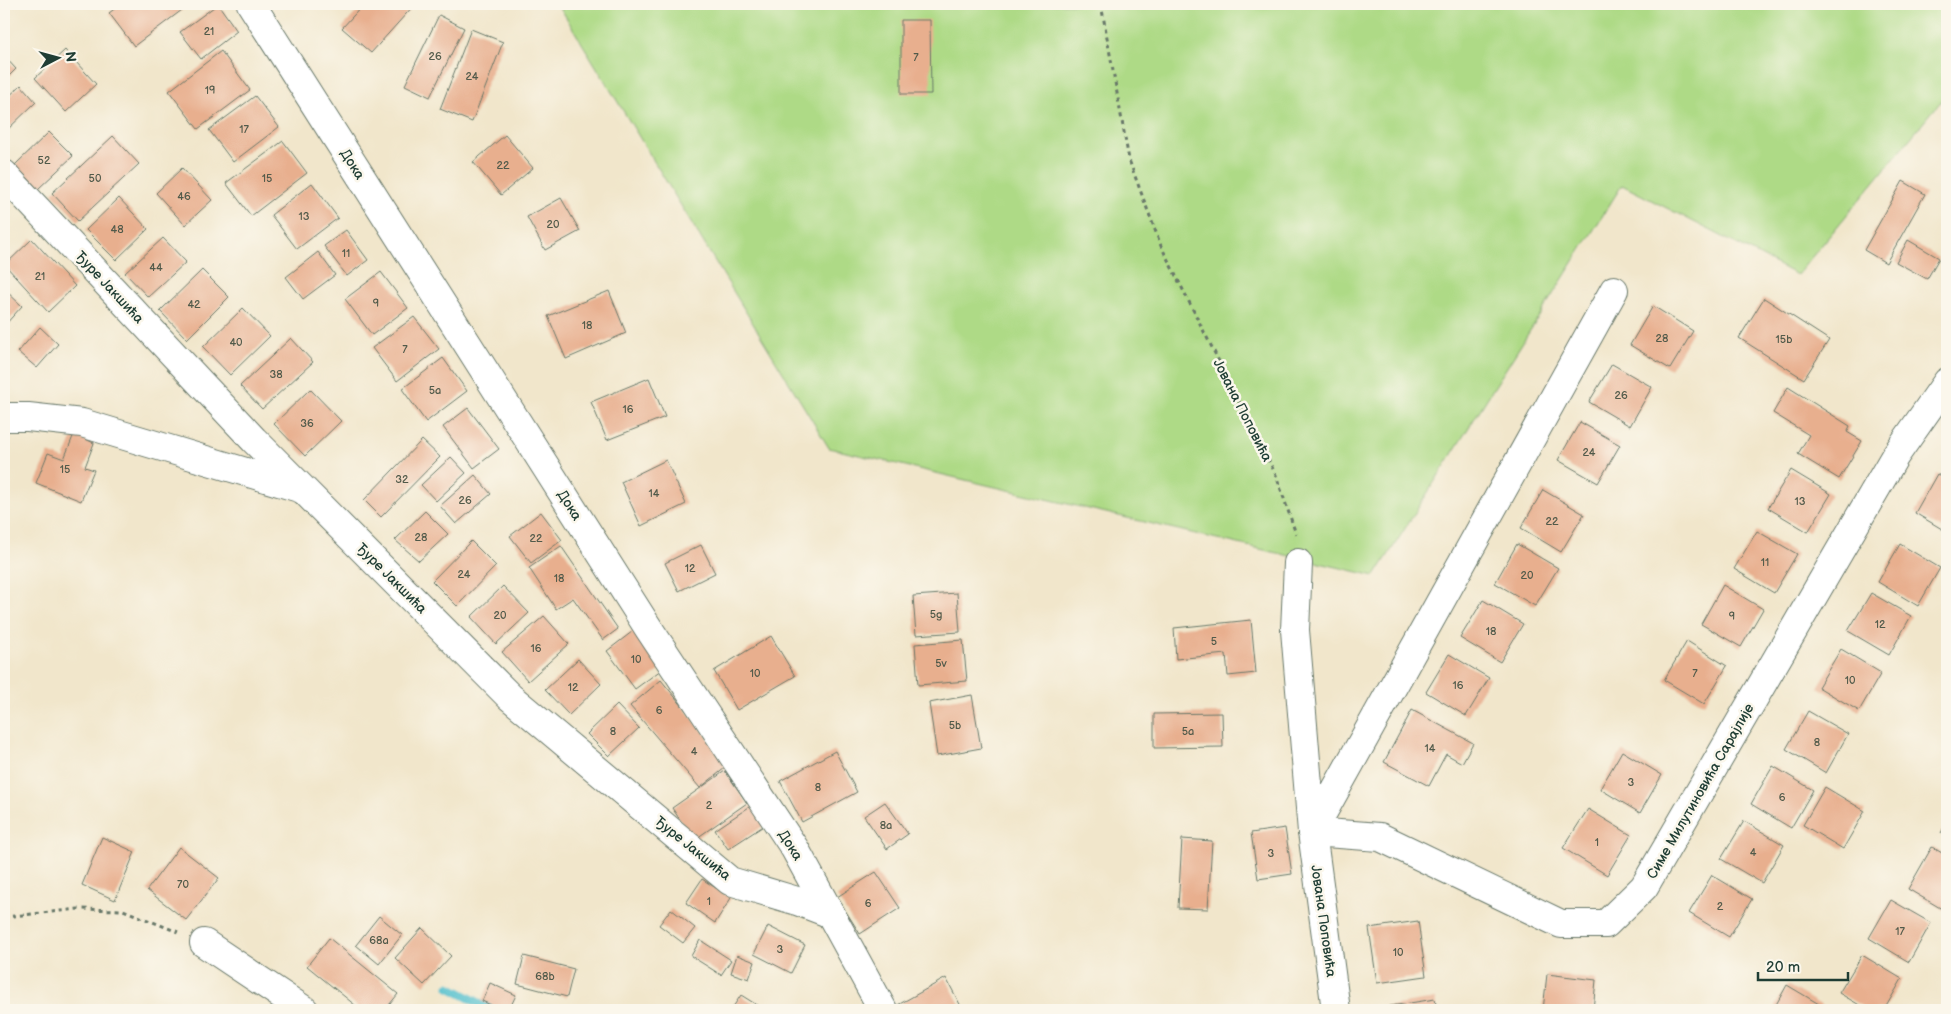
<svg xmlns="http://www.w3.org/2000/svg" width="1951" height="1014" font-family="'Balsamiq Sans',sans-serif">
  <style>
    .green { fill: #aeda86; stroke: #668c5d }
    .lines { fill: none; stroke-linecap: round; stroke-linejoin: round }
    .stream { stroke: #53c0cd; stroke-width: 9 }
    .building { fill: #e8af8e }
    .minor-casing { stroke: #687869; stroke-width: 30 }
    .path { stroke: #687869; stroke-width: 3; stroke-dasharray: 4 4; stroke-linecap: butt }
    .minor { stroke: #fff; stroke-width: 28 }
    .labels { text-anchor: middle; stroke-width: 5; stroke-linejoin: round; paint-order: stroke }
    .number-label { font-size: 11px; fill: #515a4a }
    .street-label { font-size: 14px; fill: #1f3d34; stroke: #fbf7ec }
  </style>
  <rect width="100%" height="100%" fill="#fbf7ec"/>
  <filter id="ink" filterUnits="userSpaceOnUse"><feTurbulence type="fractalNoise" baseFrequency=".02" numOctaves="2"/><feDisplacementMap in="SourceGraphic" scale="10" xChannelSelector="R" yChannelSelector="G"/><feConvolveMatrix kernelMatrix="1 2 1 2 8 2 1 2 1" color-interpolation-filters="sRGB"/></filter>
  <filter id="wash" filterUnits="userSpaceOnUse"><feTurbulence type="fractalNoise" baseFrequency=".0096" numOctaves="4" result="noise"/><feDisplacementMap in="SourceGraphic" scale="20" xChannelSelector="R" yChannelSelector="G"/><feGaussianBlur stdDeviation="1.12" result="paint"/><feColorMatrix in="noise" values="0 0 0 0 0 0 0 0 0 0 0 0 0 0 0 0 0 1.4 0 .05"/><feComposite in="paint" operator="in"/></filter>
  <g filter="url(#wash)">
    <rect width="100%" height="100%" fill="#f1e6cb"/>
    <!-- green -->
    <polygon class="green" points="558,4 1947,4 1947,94 1797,275 1622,185 1375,576 829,448"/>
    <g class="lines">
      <!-- stream -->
      <polyline class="stream" points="449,987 492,1010"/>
    </g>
    <g id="blocks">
      <!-- building -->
      <g class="building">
        <polygon points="121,4 190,4 134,46 109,13"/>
        <polygon points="218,4 237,31 201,59 180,32"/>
        <polygon points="364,4 415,4 371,53 342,28"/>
        <polygon points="439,15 464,28 430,97 405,85"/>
        <polygon points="901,20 930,20 931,94 901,94"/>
        <polygon points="471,29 503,42 472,122 440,109"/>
        <polygon points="65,50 96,84 66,112 35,78"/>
        <polygon points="221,51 250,90 198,129 169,91"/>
        <polygon points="4,56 16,69 4,81"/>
        <polygon points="21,85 36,102 4,133 4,101"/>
        <polygon points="255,96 279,127 233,162 209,130"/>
        <polygon points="49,132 73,156 38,189 15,165"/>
        <polygon points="505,135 533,168 501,195 473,162"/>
        <polygon points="113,136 139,164 78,221 52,193"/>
        <polygon points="283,141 307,173 251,216 226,183"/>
        <polygon points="182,168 212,200 185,225 156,193"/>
        <polygon points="1903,181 1925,194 1886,263 1864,250"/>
        <polygon points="312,183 338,218 297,249 271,215"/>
        <polygon points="119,198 148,229 116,260 86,230"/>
        <polygon points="561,198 580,231 545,250 527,217"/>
        <polygon points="346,230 368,260 347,276 324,246"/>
        <polygon points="163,238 186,262 148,297 125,273"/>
        <polygon points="32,239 75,286 48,312 5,265"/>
        <polygon points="1908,240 1939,258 1927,279 1896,262"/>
        <polygon points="318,252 335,275 303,299 286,277"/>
        <polygon points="202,270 229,297 187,339 160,311"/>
        <polygon points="381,272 408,308 372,335 345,299"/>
        <polygon points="4,289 22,306 4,326"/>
        <polygon points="609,291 626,333 566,359 548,316"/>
        <polygon points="1764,298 1829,340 1804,379 1739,338"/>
        <polygon points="1653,306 1693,331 1670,369 1630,345"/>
        <polygon points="243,308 270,336 230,375 203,347"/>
        <polygon points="414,317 439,349 397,381 372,348"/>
        <polygon points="40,327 58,344 37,368 18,352"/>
        <polygon points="291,338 313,362 262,409 240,386"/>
        <polygon points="443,358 467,391 426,422 402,389"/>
        <polygon points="1612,364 1652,387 1630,426 1589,402"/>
        <polygon points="649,378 665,417 607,440 591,402"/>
        <polygon points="1788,387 1850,426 1847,432 1862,441 1839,479 1798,454 1809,435 1773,413"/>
        <polygon points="310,389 341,421 305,456 274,424"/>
        <polygon points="468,408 499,449 474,468 443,427"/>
        <polygon points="1580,422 1620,445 1598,483 1558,460"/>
        <polygon points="74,434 94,443 85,467 94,470 81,501 36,483 48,453 64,459"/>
        <polygon points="422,440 440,457 381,517 364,500"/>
        <polygon points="451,457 466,473 436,501 421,485"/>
        <polygon points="666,460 686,504 641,526 621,482"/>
        <polygon points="1791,470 1831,494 1808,532 1768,508"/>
        <polygon points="1937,474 1947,480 1947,532 1915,513"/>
        <polygon points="475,475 491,494 456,524 440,506"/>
        <polygon points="1543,490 1584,514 1561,552 1521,528"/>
        <polygon points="425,511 448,534 419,561 395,540"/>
        <polygon points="541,512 562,540 531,563 510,536"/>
        <polygon points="1757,531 1797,554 1774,593 1734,569"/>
        <polygon points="471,541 496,566 457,606 432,581"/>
        <polygon points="1517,544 1558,568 1535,606 1495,583"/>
        <polygon points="1900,544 1940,568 1918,606 1878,582"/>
        <polygon points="701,545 715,573 679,591 665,563"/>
        <polygon points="561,546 618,629 603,640 573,598 556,609 529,568"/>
        <polygon points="1723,585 1763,609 1741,647 1701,624"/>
        <polygon points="503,586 529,613 496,644 471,617"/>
        <polygon points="957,593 960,632 916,635 913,596"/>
        <polygon points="1871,593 1911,616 1889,655 1848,631"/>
        <polygon points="1483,600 1523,624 1500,662 1460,638"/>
        <polygon points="544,616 569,644 528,681 502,652"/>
        <polygon points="1251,620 1256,673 1228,676 1226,654 1176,659 1174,628"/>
        <polygon points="637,628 665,667 635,689 607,651"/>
        <polygon points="771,636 795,676 737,710 714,671"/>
        <polygon points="963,640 967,681 918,685 915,644"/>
        <polygon points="1687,641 1727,666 1704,704 1664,680"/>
        <polygon points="1841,649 1881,673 1859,711 1818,687"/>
        <polygon points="1449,654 1489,678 1466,716 1426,692"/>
        <polygon points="578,659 601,684 569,715 545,690"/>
        <polygon points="661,680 730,764 700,788 630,706"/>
        <polygon points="972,695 981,748 937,756 929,703"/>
        <polygon points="617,705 639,728 609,756 587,734"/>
        <polygon points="1412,710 1473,743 1462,763 1446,754 1429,786 1384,762"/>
        <polygon points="1808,711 1848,734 1826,773 1786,749"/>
        <polygon points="1222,713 1223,747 1154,748 1154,714"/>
        <polygon points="835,751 857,792 802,822 780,781"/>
        <polygon points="1622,751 1662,775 1640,813 1600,789"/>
        <polygon points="1773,766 1813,790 1791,828 1751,804"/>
        <polygon points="725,771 747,803 694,840 672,808"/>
        <polygon points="1825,787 1865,811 1843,849 1803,825"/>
        <polygon points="885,802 908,834 887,849 864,816"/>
        <polygon points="752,805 765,825 728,849 715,830"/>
        <polygon points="1588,809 1631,835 1607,875 1563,848"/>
        <polygon points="1744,821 1784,845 1762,883 1721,859"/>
        <polygon points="1947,822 1947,837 1941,833"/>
        <polygon points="1285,828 1292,874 1258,879 1251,833"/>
        <polygon points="102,837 135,852 115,900 82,885"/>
        <polygon points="1182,839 1212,841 1208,909 1178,908"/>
        <polygon points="179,847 219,878 186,920 147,890"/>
        <polygon points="1932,847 1947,856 1947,912 1908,889"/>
        <polygon points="876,872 900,908 860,934 837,897"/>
        <polygon points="1712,875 1752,899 1729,937 1689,913"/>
        <polygon points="702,879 731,898 715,923 686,903"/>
        <polygon points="1891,900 1931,923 1909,962 1869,938"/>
        <polygon points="671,909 695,928 683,943 659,925"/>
        <polygon points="379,916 402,935 379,964 356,945"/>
        <polygon points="1418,921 1426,976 1377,983 1369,928"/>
        <polygon points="768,926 805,945 791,973 754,954"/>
        <polygon points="422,928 451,956 424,985 395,958"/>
        <polygon points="329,938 398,994 385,1010 361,1010 307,966"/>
        <polygon points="700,940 731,960 721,975 691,956"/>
        <polygon points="737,955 755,962 749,979 731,973"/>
        <polygon points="1862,955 1902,979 1884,1010 1868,1010 1839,993"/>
        <polygon points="524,956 574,969 567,997 517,984"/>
        <polygon points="1547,974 1596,980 1593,1010 1543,1010"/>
        <polygon points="946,978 963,1010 899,1010 896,1006"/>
        <polygon points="490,983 516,995 509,1010 502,1010 482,1001"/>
        <polygon points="1787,985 1829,1010 1773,1010"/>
        <polygon points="741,995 765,1010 731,1010"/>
        <polygon points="1435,999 1437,1010 1378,1010 1378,1008"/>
      </g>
    </g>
  </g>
  <g filter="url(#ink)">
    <use href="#blocks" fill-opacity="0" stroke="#687869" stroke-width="1"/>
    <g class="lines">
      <!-- minor casing -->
      <g class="minor-casing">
        <g id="minor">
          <polyline points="251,4 649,629 795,849 883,1010"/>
          <polyline points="4,174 254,440 510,697 730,881 797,901 831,914"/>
          <polyline points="4,417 28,417 82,423 299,488"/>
          <polyline points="1298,563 1295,630 1312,832 1380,837 1561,924 1606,924 1644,887 1895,456 1947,382"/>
          <polyline points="204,943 304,1010"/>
          <polyline points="1336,1010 1312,832 1614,290"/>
        </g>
      </g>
      <!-- path -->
      <g class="path">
        <polyline points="1101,4 1129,160 1161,246 1276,475 1296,534"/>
        <polyline points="4,917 79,909 123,910 178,932"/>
      </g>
      <!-- minor -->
      <use href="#minor" class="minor"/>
    </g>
  </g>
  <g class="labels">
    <!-- number labels -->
    <g class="number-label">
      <text x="209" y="35">21</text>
      <text x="435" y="60">26</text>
      <text x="916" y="61">7</text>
      <text x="472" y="80">24</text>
      <text x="210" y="94">19</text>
      <text x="244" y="133">17</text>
      <text x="44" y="164">52</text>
      <text x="503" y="169">22</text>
      <text x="95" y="182">50</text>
      <text x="267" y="182">15</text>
      <text x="184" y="200">46</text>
      <text x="304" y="220">13</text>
      <text x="553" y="228">20</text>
      <text x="117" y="233">48</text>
      <text x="346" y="257">11</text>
      <text x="156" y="271">44</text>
      <text x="40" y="280">21</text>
      <text x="376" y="307">9</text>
      <text x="194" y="308">42</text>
      <text x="587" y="329">18</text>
      <text x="1662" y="342">28</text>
      <text x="1784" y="343">15b</text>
      <text x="236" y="346">40</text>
      <text x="405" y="353">7</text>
      <text x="276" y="378">38</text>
      <text x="435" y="394">5a</text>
      <text x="1621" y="399">26</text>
      <text x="628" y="413">16</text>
      <text x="307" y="427">36</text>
      <text x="1589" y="456">24</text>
      <text x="65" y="473">15</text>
      <text x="402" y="483">32</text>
      <text x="654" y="497">14</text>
      <text x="465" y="504">26</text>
      <text x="1800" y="505">13</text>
      <text x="1552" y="525">22</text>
      <text x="421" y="541">28</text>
      <text x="536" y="542">22</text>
      <text x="1765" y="566">11</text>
      <text x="690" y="572">12</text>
      <text x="464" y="578">24</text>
      <text x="1527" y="579">20</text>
      <text x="559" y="582">18</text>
      <text x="936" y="618">5g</text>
      <text x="500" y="619">20</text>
      <text x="1732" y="620">9</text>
      <text x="1880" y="628">12</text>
      <text x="1491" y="635">18</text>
      <text x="1214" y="645">5</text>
      <text x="536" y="652">16</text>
      <text x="636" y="663">10</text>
      <text x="941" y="667">5v</text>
      <text x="755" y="677">10</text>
      <text x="1695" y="677">7</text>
      <text x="1850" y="684">10</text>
      <text x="1458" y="689">16</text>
      <text x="573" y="691">12</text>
      <text x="659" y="714">6</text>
      <text x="955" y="729">5b</text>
      <text x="613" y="735">8</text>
      <text x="1188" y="735">5a</text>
      <text x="1817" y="746">8</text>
      <text x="1430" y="752">14</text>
      <text x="694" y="755">4</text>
      <text x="1631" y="786">3</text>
      <text x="818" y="791">8</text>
      <text x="1782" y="801">6</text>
      <text x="709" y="809">2</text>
      <text x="886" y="829">8a</text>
      <text x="1597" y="846">1</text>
      <text x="1753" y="856">4</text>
      <text x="1271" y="857">3</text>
      <text x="183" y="888">70</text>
      <text x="709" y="905">1</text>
      <text x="868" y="907">6</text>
      <text x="1720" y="910">2</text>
      <text x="1900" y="935">17</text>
      <text x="379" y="944">68a</text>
      <text x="780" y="953">3</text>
      <text x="1398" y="956">10</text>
      <text x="545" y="980">68b</text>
    </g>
    <!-- street labels -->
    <g class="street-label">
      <text transform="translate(353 164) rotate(58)" y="5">Дока</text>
      <text transform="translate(110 287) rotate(47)" y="5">Ђуре Јакшића</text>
      <text transform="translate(1243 410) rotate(63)" y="5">Јована Поповића</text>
      <text transform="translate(570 505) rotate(58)" y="5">Дока</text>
      <text transform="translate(392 578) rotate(45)" y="5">Ђуре Јакшића</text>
      <text transform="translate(1700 791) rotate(-60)" y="5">Симе Милутиновића Сарајлије</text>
      <text transform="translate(791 845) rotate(58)" y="5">Дока</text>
      <text transform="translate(693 848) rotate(39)" y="5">Ђуре Јакшића</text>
      <text transform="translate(1324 921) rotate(82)" y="5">Јована Поповића</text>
    </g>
  </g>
  <!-- margin -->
  <rect width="1951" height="1014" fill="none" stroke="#fbf7ec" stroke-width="20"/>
  <!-- north arrow -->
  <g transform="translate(58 58) rotate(84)" stroke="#fbf7ec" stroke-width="4" paint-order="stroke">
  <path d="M0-4L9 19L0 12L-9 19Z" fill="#1f3d34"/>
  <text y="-8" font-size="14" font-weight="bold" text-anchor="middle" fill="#1f3d34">N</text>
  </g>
  <!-- scale -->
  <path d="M1758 972v8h90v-8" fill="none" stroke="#1f3d34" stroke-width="2.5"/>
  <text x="1766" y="972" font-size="15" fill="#1f3d34" stroke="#fbf7ec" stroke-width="4" paint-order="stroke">20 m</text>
</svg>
